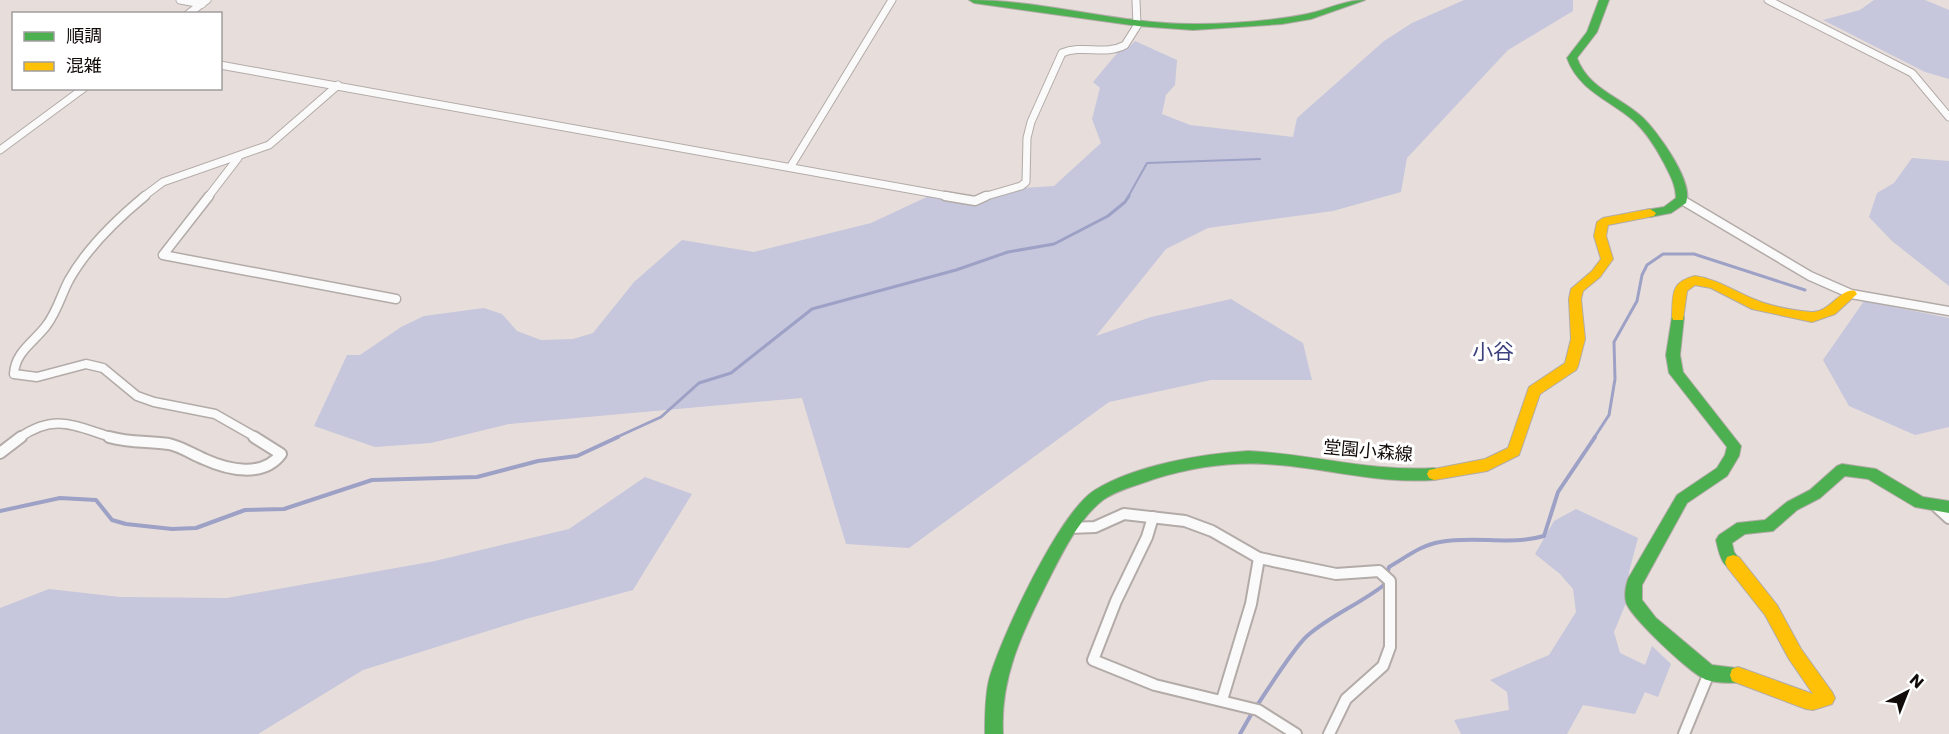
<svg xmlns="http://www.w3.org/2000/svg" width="1949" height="734" font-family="Poppins,'Noto Sans JP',sans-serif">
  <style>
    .green { fill: #c6c6dc }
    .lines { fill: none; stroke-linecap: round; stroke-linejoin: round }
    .stream-far2 { stroke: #9ea1c6; stroke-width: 2 }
    .stream-far1 { stroke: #9ea1c6; stroke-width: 3 }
    .stream { stroke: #9ea1c6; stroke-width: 4 }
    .street-far2-casing { stroke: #b2aba8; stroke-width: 9 }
    .street-far1-casing { stroke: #b2aba8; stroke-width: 11 }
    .street-casing { stroke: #b2aba8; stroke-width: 14 }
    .fast-casing { stroke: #b2aba8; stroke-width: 2 }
    .slow-casing { stroke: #b2aba8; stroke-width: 2 }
    .street-far2 { stroke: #fbfafa; stroke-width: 7 }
    .street-far1 { stroke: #fbfafa; stroke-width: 8 }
    .street { stroke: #fbfafa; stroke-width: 10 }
    .fast { fill: #4caf50; fill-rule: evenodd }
    .slow { fill: #ffc107; fill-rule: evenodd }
    .labels { text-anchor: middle; stroke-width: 6; stroke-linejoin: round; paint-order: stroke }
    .street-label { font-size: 18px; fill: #110b09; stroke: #fff }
    .quarter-label { font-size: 21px; fill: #3c417d; stroke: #fff }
  </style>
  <rect width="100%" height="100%" fill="#e7dedb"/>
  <!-- green -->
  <g class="green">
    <polygon points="1464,0 1573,0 1573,11 1508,50 1407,158 1401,192 1333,211 1208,228 1166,249 1096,336 1151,317 1231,299 1303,343 1312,380 1211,380 1109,402 909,548 846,544 802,398 509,424 431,443 375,447 314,426 347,355 360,355 401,327 424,316 484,308 502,314 517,331 541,340 573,339 593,333 634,282 682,240 754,252 871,223 931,195 983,200 1022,188 1054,186 1101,143 1092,119 1100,88 1093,82 1119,51 1130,46 1135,41 1177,60 1175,85 1166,95 1162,114 1190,125 1293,137 1297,118 1384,41 1412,23"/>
    <polygon points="1874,0 1925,0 1949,10 1949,79 1925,72 1823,20 1860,10"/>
    <polygon points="1912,158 1949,161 1949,286 1892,241 1869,217 1877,193 1894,183"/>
    <polygon points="1864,301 1949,318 1949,427 1915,435 1849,406 1823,360"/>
    <polygon points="645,477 692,494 633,590 526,619 363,670 258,734 0,734 0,608 49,589 120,597 227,598 435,561 569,529"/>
    <polygon points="1576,509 1638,538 1629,572 1626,603 1614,632 1620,653 1645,665 1652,646 1671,664 1658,697 1645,692 1635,714 1583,705 1567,734 1461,734 1454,720 1509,710 1507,692 1490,680 1549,655 1576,612 1573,589 1560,574 1535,554 1554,521"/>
  </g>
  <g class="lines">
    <!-- stream-far2 -->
    <polyline class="stream-far2" points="1128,197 1147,163 1260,159"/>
    <!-- stream-far1 -->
    <g class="stream-far1">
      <polyline points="615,438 661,417 699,383 731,373 812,309 956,270 1008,252 1054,244 1108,216 1125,202 1129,196"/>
      <polyline points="1594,438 1609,415 1615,379 1614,342 1637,301 1642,275 1647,265 1663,254 1694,254 1805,290"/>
    </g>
    <!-- stream -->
    <g class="stream">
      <polyline points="0,511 60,498 96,500 112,520 126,524 172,529 196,528 245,510 284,509 372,480 477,477 538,461 577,456 618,437"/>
      <path d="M1387,574L1389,567C1405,558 1421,545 1440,542C1475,535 1509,546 1544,536L1558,492L1595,437"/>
      <path d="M1256,707C1269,688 1292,650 1307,636C1331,615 1360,604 1384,585L1385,580"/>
      <polyline points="1240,734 1252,713"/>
    </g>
    <!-- street-far2 casing -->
    <g class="street-far2-casing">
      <g id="street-far2">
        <polyline points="180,0 202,4"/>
        <polyline points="1768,0 1912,73 1949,117"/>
        <polyline points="188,14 207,0"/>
        <polyline points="220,65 953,197"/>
        <polyline points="0,150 84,88"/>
        <polyline points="791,166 892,0"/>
        <polyline points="143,197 163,182 269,145 338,85"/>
        <polyline points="208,197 238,158"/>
        <path d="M983,197L1021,186L1026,182L1027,138L1031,122L1062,53C1083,44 1105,56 1125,45L1137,26L1136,0"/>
      </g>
    </g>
    <!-- street-far1 casing -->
    <g class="street-far1-casing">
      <g id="street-far1">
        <path d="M145,196C117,219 87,248 69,280C61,295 57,312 46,326C34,342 15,352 14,374L37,377L86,364L103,368L137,396L154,402L215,414L257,438"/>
        <polyline points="209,196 163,255 396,299"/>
        <polyline points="945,196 975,201 986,196"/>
        <polyline points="1682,200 1810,276 1851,294 1949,311"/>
        <path d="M19,438C56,412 76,427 114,438"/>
      </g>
    </g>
    <!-- street casing -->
    <g class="street-casing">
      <g id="street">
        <path d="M109,437C129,443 149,441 169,444C182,447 192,454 204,459C228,470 263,478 281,454L254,437"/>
        <polyline points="0,453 21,437"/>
        <polyline points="1937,507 1949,518"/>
        <polyline points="1153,517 1147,537 1116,601 1093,660 1155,685 1258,710 1296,734"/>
        <polyline points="1069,528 1095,527 1124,514 1185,521 1212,531 1259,558 1336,574 1379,571 1390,581 1390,647 1383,666 1346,699 1329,734"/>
        <polyline points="1222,700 1251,604 1259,558"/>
        <polyline points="1684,734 1709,673"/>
      </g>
    </g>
    <!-- fast casing -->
    <g class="fast-casing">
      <g id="fast">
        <path d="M969,0C1044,0 1118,24 1193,24C1229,24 1272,21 1307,14C1327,10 1344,0 1365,0L1311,19L1282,24L1193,30L1138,26L974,3Z"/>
        <path d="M1599,0H1609L1597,32L1577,58C1588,88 1618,96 1641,116C1656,129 1695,183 1686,203L1671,213L1650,217L1644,213L1646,210L1664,207L1676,198C1676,185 1670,175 1664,163C1656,148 1647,133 1634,121C1610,100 1579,91 1567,58L1587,32Z"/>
        <path d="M1678,312L1684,317L1680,355L1683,372L1741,446L1739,456L1727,476L1687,503L1642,585V600L1656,618L1712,665L1744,669L1746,675L1744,681C1734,684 1717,683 1707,680C1693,676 1629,616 1626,602C1624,595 1626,585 1628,579L1677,495L1717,468L1725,455L1727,447L1669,373L1666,355L1672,317Z"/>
        <path d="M1248,451C1311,454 1371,472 1434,468L1439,470L1441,474L1439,478L1434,480C1375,484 1324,467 1266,464C1228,462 1190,468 1154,479C1138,485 1117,490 1103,500C1077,520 1060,558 1045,587C1021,635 1000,679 1003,734H985C985,716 985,697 989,680C1000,639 1060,511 1095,490C1136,465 1201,454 1248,451Z"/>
        <path d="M1842,464L1876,469L1923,497L1949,501V513L1915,507L1868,479L1845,476L1820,498L1797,510L1773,531L1745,534L1732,543L1734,552L1741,562L1739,567C1722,573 1719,552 1716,540L1719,535L1737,523L1765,520L1787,502L1810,490L1837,466Z"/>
      </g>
    </g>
    <!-- slow casing -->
    <g class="slow-casing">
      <g id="slow">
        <polygon points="1650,209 1656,213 1654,216 1608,225 1606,236 1613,259 1600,277 1583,291 1581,299 1585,339 1578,366 1576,370 1540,394 1519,455 1487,471 1434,480 1429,478 1427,474 1429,470 1485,459 1508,448 1529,387 1565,363 1571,339 1569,299 1571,289 1592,271 1601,259 1594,236 1597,222 1603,218"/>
        <path d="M1695,276C1718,279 1735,292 1756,300C1772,307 1793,310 1811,312C1829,314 1841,287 1855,291L1857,294L1835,314L1812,322L1752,309L1711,288L1695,285L1687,291L1683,320H1673L1672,317C1673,295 1670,282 1695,276Z"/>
        <polygon points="1733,555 1739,557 1777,605 1801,649 1832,692 1835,698 1832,704 1813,710 1806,709 1732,681 1730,675 1732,669 1738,667 1813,694 1789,659 1765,615 1727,567 1725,562 1727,557"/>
      </g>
    </g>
    <!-- street-far2 -->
    <use href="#street-far2" class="street-far2"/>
    <!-- street-far1 -->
    <use href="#street-far1" class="street-far1"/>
    <!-- street -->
    <use href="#street" class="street"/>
    <!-- fast -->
    <use href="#fast" class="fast"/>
    <!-- slow -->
    <use href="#slow" class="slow"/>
  </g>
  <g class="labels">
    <!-- street labels -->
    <g class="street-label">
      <text transform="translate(1368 451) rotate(5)" y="6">堂園小森線</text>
    </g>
    <!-- quarter labels -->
    <g class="quarter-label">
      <text x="1493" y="359">小谷</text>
    </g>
  </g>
  <!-- legend -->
  <rect x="12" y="12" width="210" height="78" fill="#ffffff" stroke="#a09d9d" stroke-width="1.5"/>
  <rect x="24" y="32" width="30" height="9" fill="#4caf50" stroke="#a09d9d" stroke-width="1.5"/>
  <text x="66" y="42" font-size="18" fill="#110b09">順調</text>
  <rect x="24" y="62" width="30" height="9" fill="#ffc107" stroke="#a09d9d" stroke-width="1.5"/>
  <text x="66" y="72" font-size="18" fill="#110b09">混雑</text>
  <!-- north arrow -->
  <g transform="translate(1907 692) rotate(42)" stroke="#ffffff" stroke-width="4.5" paint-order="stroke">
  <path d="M0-4.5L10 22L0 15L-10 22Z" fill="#110b09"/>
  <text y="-9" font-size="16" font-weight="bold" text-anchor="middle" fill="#110b09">N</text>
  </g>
</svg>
